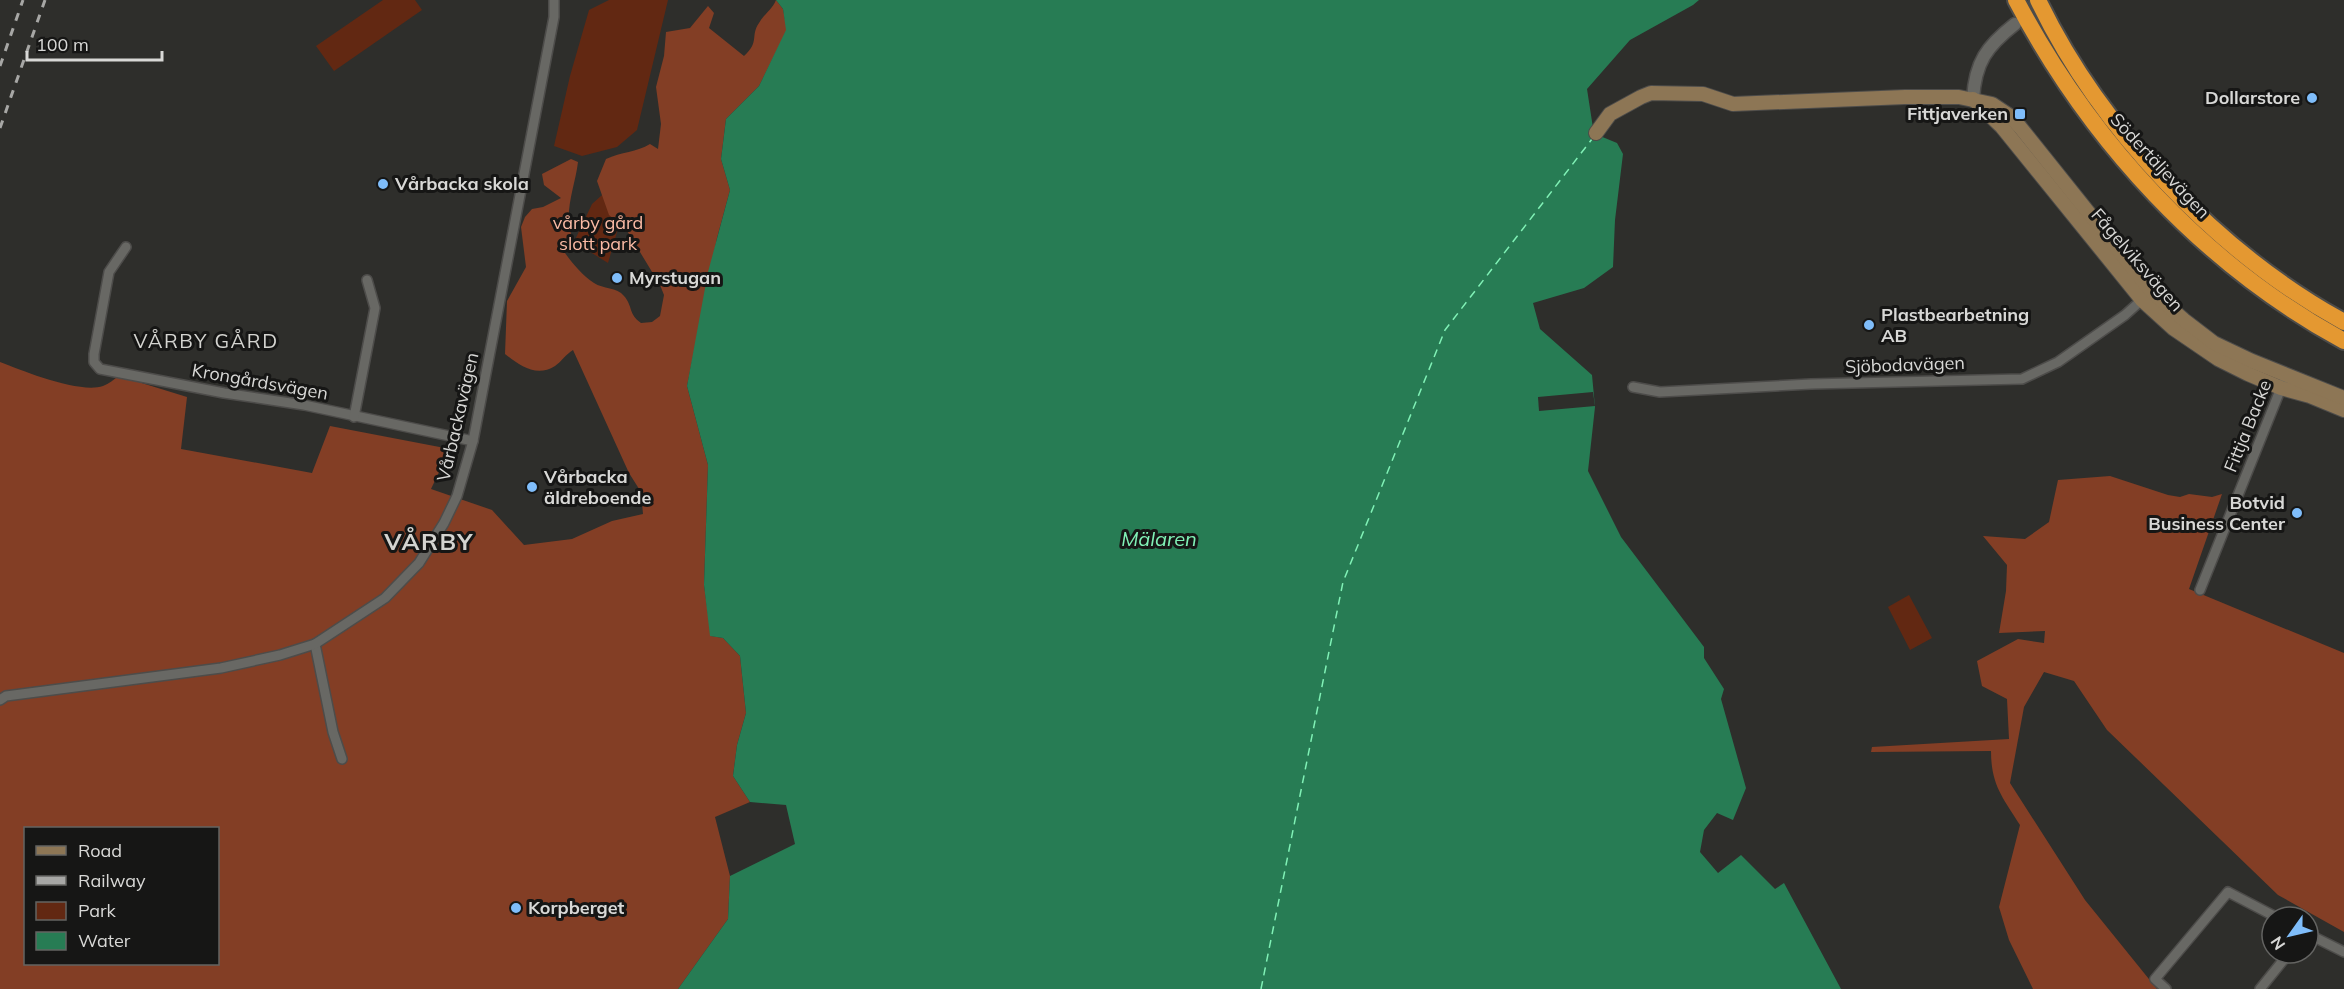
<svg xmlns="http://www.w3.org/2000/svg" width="2344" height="989" font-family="Mulish,sans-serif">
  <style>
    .green { fill: #622812 }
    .forest { fill: #833e25; fill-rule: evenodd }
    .water { fill: #277c54 }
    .pier { fill: #2e2e2b }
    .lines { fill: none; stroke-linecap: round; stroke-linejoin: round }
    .ferry { stroke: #80f1b6; stroke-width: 1.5; stroke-dasharray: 8 6; stroke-linecap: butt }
    .minor-casing { stroke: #4d4c4a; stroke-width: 12 }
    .tertiary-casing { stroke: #4d4c4a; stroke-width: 15 }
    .secondary-casing { stroke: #4d4c4a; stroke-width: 16 }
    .motorway-casing { stroke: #4d4c4a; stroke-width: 20 }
    .minor { stroke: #686864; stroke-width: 9 }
    .tertiary { stroke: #686864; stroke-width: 12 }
    .secondary { stroke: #8d7655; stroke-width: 14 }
    .motorway { stroke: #e49831; stroke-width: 16 }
    .rail { stroke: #a7a7a5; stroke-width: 3; stroke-dasharray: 8 8; stroke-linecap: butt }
    .poi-dot { fill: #7fbdfa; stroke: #161615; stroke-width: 2 }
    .labels { text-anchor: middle; stroke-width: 6; stroke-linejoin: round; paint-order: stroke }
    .poi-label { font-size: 18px; font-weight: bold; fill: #d8d8d6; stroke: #161615; text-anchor: start }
    .street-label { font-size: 18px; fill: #d8d8d6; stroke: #161615 }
    .park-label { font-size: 18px; fill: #fbbba5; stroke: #161615 }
    .neighbourhood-label { font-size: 20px; letter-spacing: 1.5px; fill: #d4d4d0; stroke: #161615 }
    .water-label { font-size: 20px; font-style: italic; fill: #80f1b6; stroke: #161615 }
    .district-label { font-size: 24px; font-weight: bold; letter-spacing: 1.5px; fill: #d4d4d0; stroke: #161615 }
  </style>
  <rect width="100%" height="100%" fill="#2e2e2b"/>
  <!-- green -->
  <g class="green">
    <polygon points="383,0 415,0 422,10 334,71 316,46"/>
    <polygon points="609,0 668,0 637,130 617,147 582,156 554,146 570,76 589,10"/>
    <polygon points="648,154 620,222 608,263 574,242 592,204"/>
    <polygon points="1909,595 1932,638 1910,650 1888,607"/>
  </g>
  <!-- forest -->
  <g class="forest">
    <path d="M776,0L783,9L787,30L759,86L726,119L721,159L730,190L717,238L687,386L708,465L704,585L711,636L723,638L740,656L746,713L737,745L733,776L750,802L715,817L730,876L728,919L678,989H0V362C23,371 80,394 103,386C109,384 114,379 119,376L187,397L181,449L312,473L330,426L450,449L431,489L492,510L524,545L572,539L612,521L643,514L641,492L629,473L573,350C566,354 561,362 555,366C536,378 519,365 505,354L507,301L526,267L521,227L525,217L532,209L543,207L561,198L544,185L542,174L571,159L578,162C575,187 563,213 572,237L565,253C573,264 582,275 594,283C603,289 617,287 624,296C633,306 628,314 641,323L652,322L660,316L664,295L660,285L626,229L609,215L597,181L606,159C621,152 637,152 650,144L658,149L661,124L656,87L664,56L666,32L690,28L708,6L714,13L709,28L744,56C760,42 750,36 759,23C764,14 772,10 776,0ZM26,828H218V964H26Z"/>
    <path d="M2110,476L2168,495L2180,497L2189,494L2212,497L2222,494L2189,589L2344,653V932L2278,895L2107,730L2074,681L2044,672L2024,707L2010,783L2085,900L2157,989H2033L2009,940L1999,907L2020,825C2003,798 1991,785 1991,751L1871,752L1872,747L2009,739L2007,699L1982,686L1977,661L2018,639L2044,643L2045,631L1999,633L2006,591L2007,565L1983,536L2025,539L2049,522L2058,480Z"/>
  </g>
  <!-- water -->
  <polygon class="water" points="776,0 1699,0 1693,5 1630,40 1587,89 1593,128 1600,136 1617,143 1623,154 1615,220 1613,267 1584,288 1533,303 1540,329 1592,375 1595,407 1588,471 1621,537 1704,647 1704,658 1724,689 1721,699 1746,788 1733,820 1717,813 1704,830 1700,852 1718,873 1741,855 1775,889 1784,883 1841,989 678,989 728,919 730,876 795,844 786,805 750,802 733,776 737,745 746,713 740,656 723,638 710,636 704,585 708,465 687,386 708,272 730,190 721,159 726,119 759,86 786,30 783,9"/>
  <!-- pier -->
  <polygon class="pier" points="1593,392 1595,406 1539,411 1538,397"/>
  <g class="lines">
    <!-- ferry -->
    <polyline class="ferry" points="1261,989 1343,582 1445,330 1592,139"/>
    <!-- minor casing -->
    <g class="minor-casing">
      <g id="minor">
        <polyline points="126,247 109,272 94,354 94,362 100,369 224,393 304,405 473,441"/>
        <polyline points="1633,387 1660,392 1811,384 2022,379 2058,362 2125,315 2145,297"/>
        <polyline points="354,417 375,308 367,280"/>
        <polyline points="2200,590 2283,383"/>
        <polyline points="315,644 333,732 342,759"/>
        <polyline points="0,700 6,696 221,668 280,655 315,644 385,598 419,563 444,523 457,496 473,441 554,17 554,0"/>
        <polyline points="2308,934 2344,952"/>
        <polyline points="2166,989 2155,979 2228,892 2276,917"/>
        <polyline points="2260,989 2289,953"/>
      </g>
    </g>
    <!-- tertiary casing -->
    <g class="tertiary-casing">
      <path id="tertiary" d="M1973,99C1975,62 1987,46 2015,24"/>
    </g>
    <!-- secondary casing -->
    <g class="secondary-casing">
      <g id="secondary">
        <polyline points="1973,99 2002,127 2142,300 2174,329 2218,359 2248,374 2281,388 2310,396 2344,410"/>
        <polyline points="1596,133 1610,114 1641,97 1651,93 1703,94 1733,104 1905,97 1959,97 1992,104 2010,116 2020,127 2152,292 2184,320 2214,343 2252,361 2344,398"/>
      </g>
    </g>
    <!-- motorway casing -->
    <g class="motorway-casing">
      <g id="motorway">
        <path d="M2016,0C2091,142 2203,264 2344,341"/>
        <path d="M2038,0C2100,129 2218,253 2344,322"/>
      </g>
    </g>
    <!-- minor -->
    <use href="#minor" class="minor"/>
    <!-- tertiary -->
    <use href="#tertiary" class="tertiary"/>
    <!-- secondary -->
    <use href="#secondary" class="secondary"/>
    <!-- motorway -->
    <use href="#motorway" class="motorway"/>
    <!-- rail -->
    <g class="rail">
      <polyline points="0,66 23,0"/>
      <polyline points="0,128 45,0"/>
    </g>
  </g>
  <!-- markers -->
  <g class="poi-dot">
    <circle cx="2312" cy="98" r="6"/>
    <rect x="2014" y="108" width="12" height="12" rx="3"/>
    <circle cx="383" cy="184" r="6"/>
    <circle cx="617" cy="278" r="6"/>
    <circle cx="1869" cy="325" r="6"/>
    <circle cx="532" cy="487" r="6"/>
    <circle cx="2297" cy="513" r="6"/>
    <circle cx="516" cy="908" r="6"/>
  </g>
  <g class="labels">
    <!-- poi labels -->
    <g class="poi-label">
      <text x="2300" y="104" text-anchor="end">Dollarstore</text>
      <text x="2008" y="120" text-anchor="end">Fittjaverken</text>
      <text x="395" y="190">Vårbacka skola</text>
      <text x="629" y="284">Myrstugan</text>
      <text x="1881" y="321">Plastbearbetning<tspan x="1881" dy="21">AB</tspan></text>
      <text x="544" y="483">Vårbacka<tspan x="544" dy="21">äldreboende</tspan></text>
      <text x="2285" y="509" text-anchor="end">Botvid<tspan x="2285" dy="21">Business Center</tspan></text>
      <text x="528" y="914">Korpberget</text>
    </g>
    <!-- street labels -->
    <g class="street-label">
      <text transform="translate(2160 166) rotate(47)" y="6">Södertäljevägen</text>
      <text transform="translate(2137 260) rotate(49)" y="6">Fågelviksvägen</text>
      <text transform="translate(1905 365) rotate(-2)" y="6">Sjöbodavägen</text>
      <text transform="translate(260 382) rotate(10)" y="6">Krongårdsvägen</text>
      <text transform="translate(458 417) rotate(-77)" y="6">Vårbackavägen</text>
      <text transform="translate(2248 426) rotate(-68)" y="6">Fittja Backe</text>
    </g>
    <!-- park labels -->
    <g class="park-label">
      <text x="598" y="229">vårby gård<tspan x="598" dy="21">slott park</tspan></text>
    </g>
    <!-- neighbourhood labels -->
    <g class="neighbourhood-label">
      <text x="206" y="348">VÅRBY GÅRD</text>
    </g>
    <!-- water labels -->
    <g class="water-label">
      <text x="1159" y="546">Mälaren</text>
    </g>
    <!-- district labels -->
    <g class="district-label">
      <text x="429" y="550">VÅRBY</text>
    </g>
  </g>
  <!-- legend -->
  <rect x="24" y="827" width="195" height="138" fill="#161615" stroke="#646462" stroke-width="1.5"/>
  <rect x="36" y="846" width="30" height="9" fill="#8d7655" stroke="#646462" stroke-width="1.5"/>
  <text x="78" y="857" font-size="18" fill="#d8d8d6">Road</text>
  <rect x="36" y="876" width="30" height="9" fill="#a7a7a5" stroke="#646462" stroke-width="1.5"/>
  <text x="78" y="887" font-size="18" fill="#d8d8d6">Railway</text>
  <rect x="36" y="902" width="30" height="18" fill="#622812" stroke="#646462" stroke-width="1.5"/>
  <text x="78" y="917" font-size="18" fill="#d8d8d6">Park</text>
  <rect x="36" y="932" width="30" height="18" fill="#277c54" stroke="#646462" stroke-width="1.5"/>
  <text x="78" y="947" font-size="18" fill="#d8d8d6">Water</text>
  <!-- north arrow -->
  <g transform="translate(2290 935) rotate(236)"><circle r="28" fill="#161615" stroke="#646462" stroke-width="1.5"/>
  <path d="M0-4.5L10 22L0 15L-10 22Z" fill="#7fbdfa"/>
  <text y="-9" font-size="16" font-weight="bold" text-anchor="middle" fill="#d8d8d6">N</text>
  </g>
  <!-- scale -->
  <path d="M27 51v9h135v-9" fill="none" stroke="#d8d8d6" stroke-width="3"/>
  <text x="36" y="51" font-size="18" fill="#d8d8d6" stroke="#161615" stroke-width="4.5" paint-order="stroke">100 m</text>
</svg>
